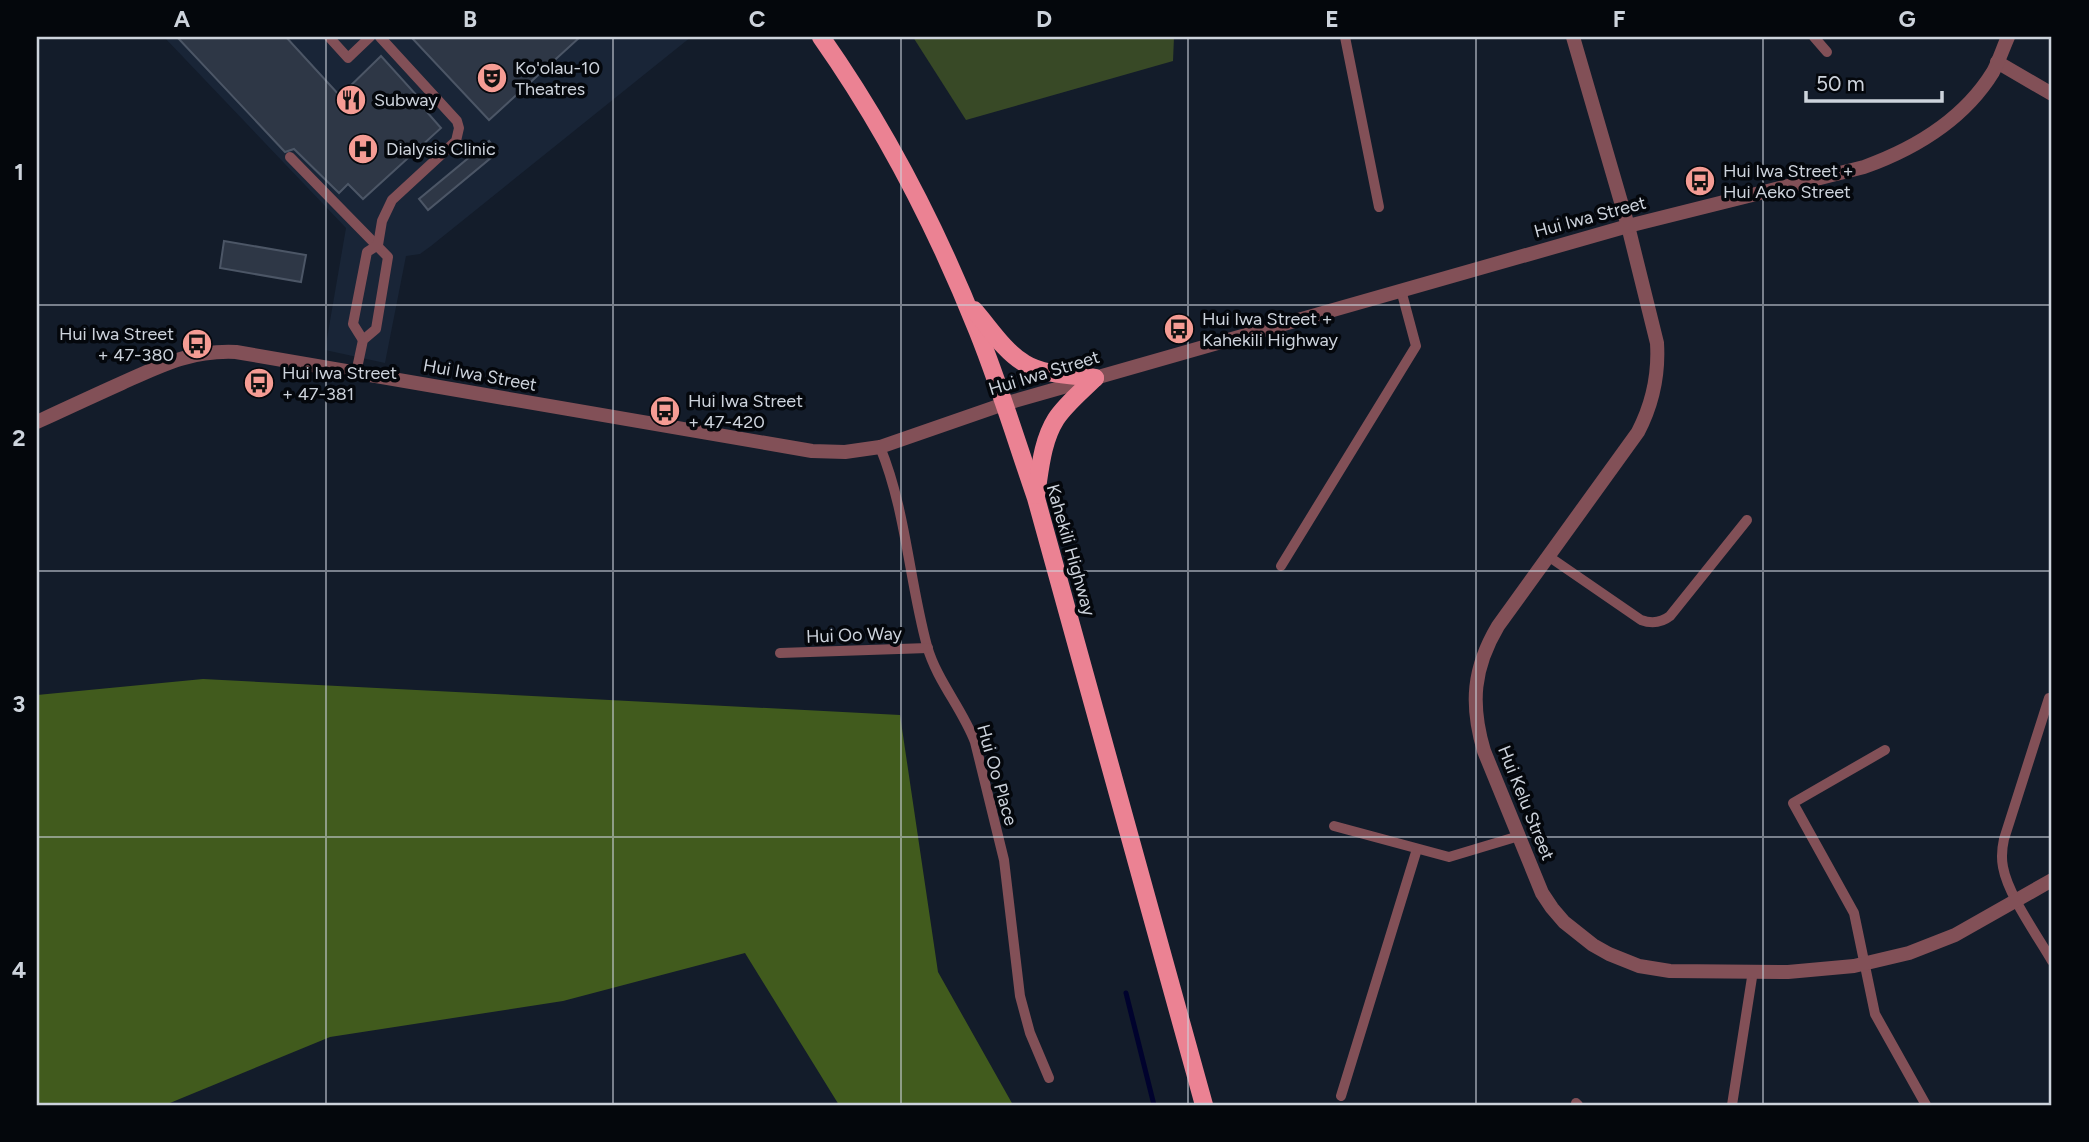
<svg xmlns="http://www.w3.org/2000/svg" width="2089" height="1142" font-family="Figtree,sans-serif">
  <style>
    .built { fill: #192537 }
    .green { fill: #384926 }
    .forest { fill: #415b1d }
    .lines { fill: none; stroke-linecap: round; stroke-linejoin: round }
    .stream { stroke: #00022d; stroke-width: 5 }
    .building { fill: #2e3746; stroke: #4c5666; stroke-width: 2 }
    .service { stroke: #825057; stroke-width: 10 }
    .minor { stroke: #825057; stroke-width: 14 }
    .tertiary { stroke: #825057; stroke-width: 14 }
    .primary { stroke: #eb8293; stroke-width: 18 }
    .grid { fill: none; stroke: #cdd3dc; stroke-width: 2; stroke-opacity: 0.55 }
    .labels { text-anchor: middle; stroke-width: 7; stroke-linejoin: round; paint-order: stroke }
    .poi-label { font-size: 18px; fill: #cdd3dc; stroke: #04070c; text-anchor: start }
    .street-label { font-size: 18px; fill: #cdd3dc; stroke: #04070c }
    .neatline { fill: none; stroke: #cdd3dc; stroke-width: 2.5 }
    .grid-label { font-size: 23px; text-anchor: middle; font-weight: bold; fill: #cdd3dc }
  </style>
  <rect width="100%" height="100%" fill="#131c2a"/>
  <!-- built -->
  <polygon class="built" points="164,37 691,37 431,246 420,254 406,256 385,363 325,350 346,228"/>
  <!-- green -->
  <polygon class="green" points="913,37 1174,37 1173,61 966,120"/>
  <!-- forest -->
  <polygon class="forest" points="203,679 900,715 938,972 1013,1105 839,1105 745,953 563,1001 330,1037 165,1105 37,1105 37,695"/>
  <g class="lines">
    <!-- stream -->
    <polyline class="stream" points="1126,993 1154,1105"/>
  </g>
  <!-- building -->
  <g class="building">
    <polygon points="177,37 286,37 340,96 381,56 429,109 426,111 441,128 363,199 348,184 339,193 294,149 285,152"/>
    <polygon points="411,37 580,37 489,120"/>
    <polygon points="489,141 498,152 428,210 419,199"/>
    <polygon points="224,241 306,255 301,282 220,268"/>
  </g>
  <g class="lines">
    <!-- service -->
    <g class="service">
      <polyline points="329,37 348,58 370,37"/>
      <polyline points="1345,37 1379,207"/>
      <polyline points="1814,37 1827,52"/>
      <polyline points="290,157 388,257 376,329 363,340 356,373"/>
      <polyline points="363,340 353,324 367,252 378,245 382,221 392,200 456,141 459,128 457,121 380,37"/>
      <path d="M880,447C906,510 909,580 927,646C937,681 962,708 975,742L1004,860L1020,996L1030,1033L1049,1078"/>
      <path d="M1548,556L1641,620C1652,624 1661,623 1670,616L1747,520"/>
      <polyline points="1281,566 1416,346 1401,290"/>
      <polyline points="780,653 928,648"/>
      <path d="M2049,698L2004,839C2002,848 2001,857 2003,867C2008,895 2037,935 2052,961"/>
      <polyline points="1885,750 1793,803 1854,913 1875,1014 1926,1105"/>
      <polyline points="1334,826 1449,857 1519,836"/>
      <polyline points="1341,1096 1417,849"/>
      <polyline points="1576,1103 1578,1105"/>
      <polyline points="1732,1105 1753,971"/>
    </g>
    <!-- minor -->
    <g class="minor">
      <path d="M1573,37L1628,226L1657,343C1659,375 1653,403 1638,432L1498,626C1473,668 1470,704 1484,751L1542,893L1552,908L1564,922L1593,945L1609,954L1639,966L1670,971L1788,972L1854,966L1909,953L1955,935L2052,880"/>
      <polyline points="1997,62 2052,94"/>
    </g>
    <!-- tertiary -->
    <path class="tertiary" d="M37,422C65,409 93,396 122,383C162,365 191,350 236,352L812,451L845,452L880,447L1004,404L1095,378L1628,226L1864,167C1914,149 1964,119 1993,72C1999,61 2003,48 2008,37"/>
    <!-- primary -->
    <g class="primary">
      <path d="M821,37C885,128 937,229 978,332C1000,387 1017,443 1036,498L1204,1105"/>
      <path d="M974,310C989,327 1004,351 1024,363C1043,375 1072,375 1095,378"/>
      <path d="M1036,495C1040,470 1042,441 1056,419C1066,404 1082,391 1095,378"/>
    </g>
  </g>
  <!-- grid -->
  <path class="grid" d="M326,37V1105M613,37V1105M901,37V1105M1188,37V1105M1476,37V1105M1763,37V1105M37,305H2052M37,571H2052M37,837H2052"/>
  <!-- icons -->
  <defs>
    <g id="theatre-disc" transform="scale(1.575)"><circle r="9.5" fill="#f59c94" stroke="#04070c"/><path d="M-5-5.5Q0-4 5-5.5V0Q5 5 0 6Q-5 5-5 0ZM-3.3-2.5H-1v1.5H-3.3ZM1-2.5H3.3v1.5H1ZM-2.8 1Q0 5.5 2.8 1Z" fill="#111"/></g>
    <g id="restaurant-disc" transform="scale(1.575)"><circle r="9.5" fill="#f59c94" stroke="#04070c"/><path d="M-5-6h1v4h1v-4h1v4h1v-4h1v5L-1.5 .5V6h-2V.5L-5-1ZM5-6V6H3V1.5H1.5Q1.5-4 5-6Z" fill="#111"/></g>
    <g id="hospital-disc" transform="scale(1.575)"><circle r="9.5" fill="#f59c94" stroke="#04070c"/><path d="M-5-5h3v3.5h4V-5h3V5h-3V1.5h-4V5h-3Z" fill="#111"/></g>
    <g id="bus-disc" transform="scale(1.575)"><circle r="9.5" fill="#f59c94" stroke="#04070c"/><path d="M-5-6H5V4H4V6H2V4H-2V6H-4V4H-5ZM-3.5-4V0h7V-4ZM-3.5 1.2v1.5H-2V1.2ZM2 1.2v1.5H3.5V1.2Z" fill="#111"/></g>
  </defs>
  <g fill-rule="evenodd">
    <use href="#theatre-disc" x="492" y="78"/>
    <use href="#restaurant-disc" x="351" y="100"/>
    <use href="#hospital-disc" x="363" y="149"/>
    <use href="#bus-disc" x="1700" y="181"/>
    <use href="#bus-disc" x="1179" y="329"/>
    <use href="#bus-disc" x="197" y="344"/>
    <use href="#bus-disc" x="259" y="383"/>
    <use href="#bus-disc" x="665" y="411"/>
  </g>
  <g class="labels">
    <!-- poi labels -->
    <g class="poi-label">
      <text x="515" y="74">Ko'olau-10<tspan x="515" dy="21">Theatres</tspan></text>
      <text x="374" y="106">Subway</text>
      <text x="386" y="155">Dialysis Clinic</text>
      <text x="1723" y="177">Hui Iwa Street +<tspan x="1723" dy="21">Hui Aeko Street</tspan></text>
      <text x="1202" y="325">Hui Iwa Street +<tspan x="1202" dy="21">Kahekili Highway</tspan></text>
      <text x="174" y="340" text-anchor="end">Hui Iwa Street<tspan x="174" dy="21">+ 47-380</tspan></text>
      <text x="282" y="379">Hui Iwa Street<tspan x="282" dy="21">+ 47-381</tspan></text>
      <text x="688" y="407">Hui Iwa Street<tspan x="688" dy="21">+ 47-420</tspan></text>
    </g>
    <!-- street labels -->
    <g class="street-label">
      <text transform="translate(1590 217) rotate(-15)" y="6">Hui Iwa Street</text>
      <text transform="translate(1044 373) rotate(-17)" y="6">Hui Iwa Street</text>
      <text transform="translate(480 375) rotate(10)" y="6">Hui Iwa Street</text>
      <text transform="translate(1071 550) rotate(74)" y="6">Kahekili Highway</text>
      <text transform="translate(854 635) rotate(-2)" y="6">Hui Oo Way</text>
      <text transform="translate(997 775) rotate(74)" y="6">Hui Oo Place</text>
      <text transform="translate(1526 803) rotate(68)" y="6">Hui Kelu Street</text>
    </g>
  </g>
  <!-- border -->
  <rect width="2089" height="1142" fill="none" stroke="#04070c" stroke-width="77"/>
  <!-- scale -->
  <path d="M1806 91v10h136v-10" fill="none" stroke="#cdd3dc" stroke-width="3.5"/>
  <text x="1816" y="91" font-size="21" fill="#cdd3dc" stroke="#04070c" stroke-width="5" paint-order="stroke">50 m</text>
  <rect x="38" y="38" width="2012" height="1066" class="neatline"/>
  <g class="grid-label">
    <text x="182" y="27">A</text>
    <text x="470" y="27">B</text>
    <text x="757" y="27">C</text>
    <text x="1044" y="27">D</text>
    <text x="1332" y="27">E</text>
    <text x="1619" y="27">F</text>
    <text x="1907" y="27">G</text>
    <text x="19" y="180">1</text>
    <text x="19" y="446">2</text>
    <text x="19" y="712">3</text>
    <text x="19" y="978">4</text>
  </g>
</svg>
